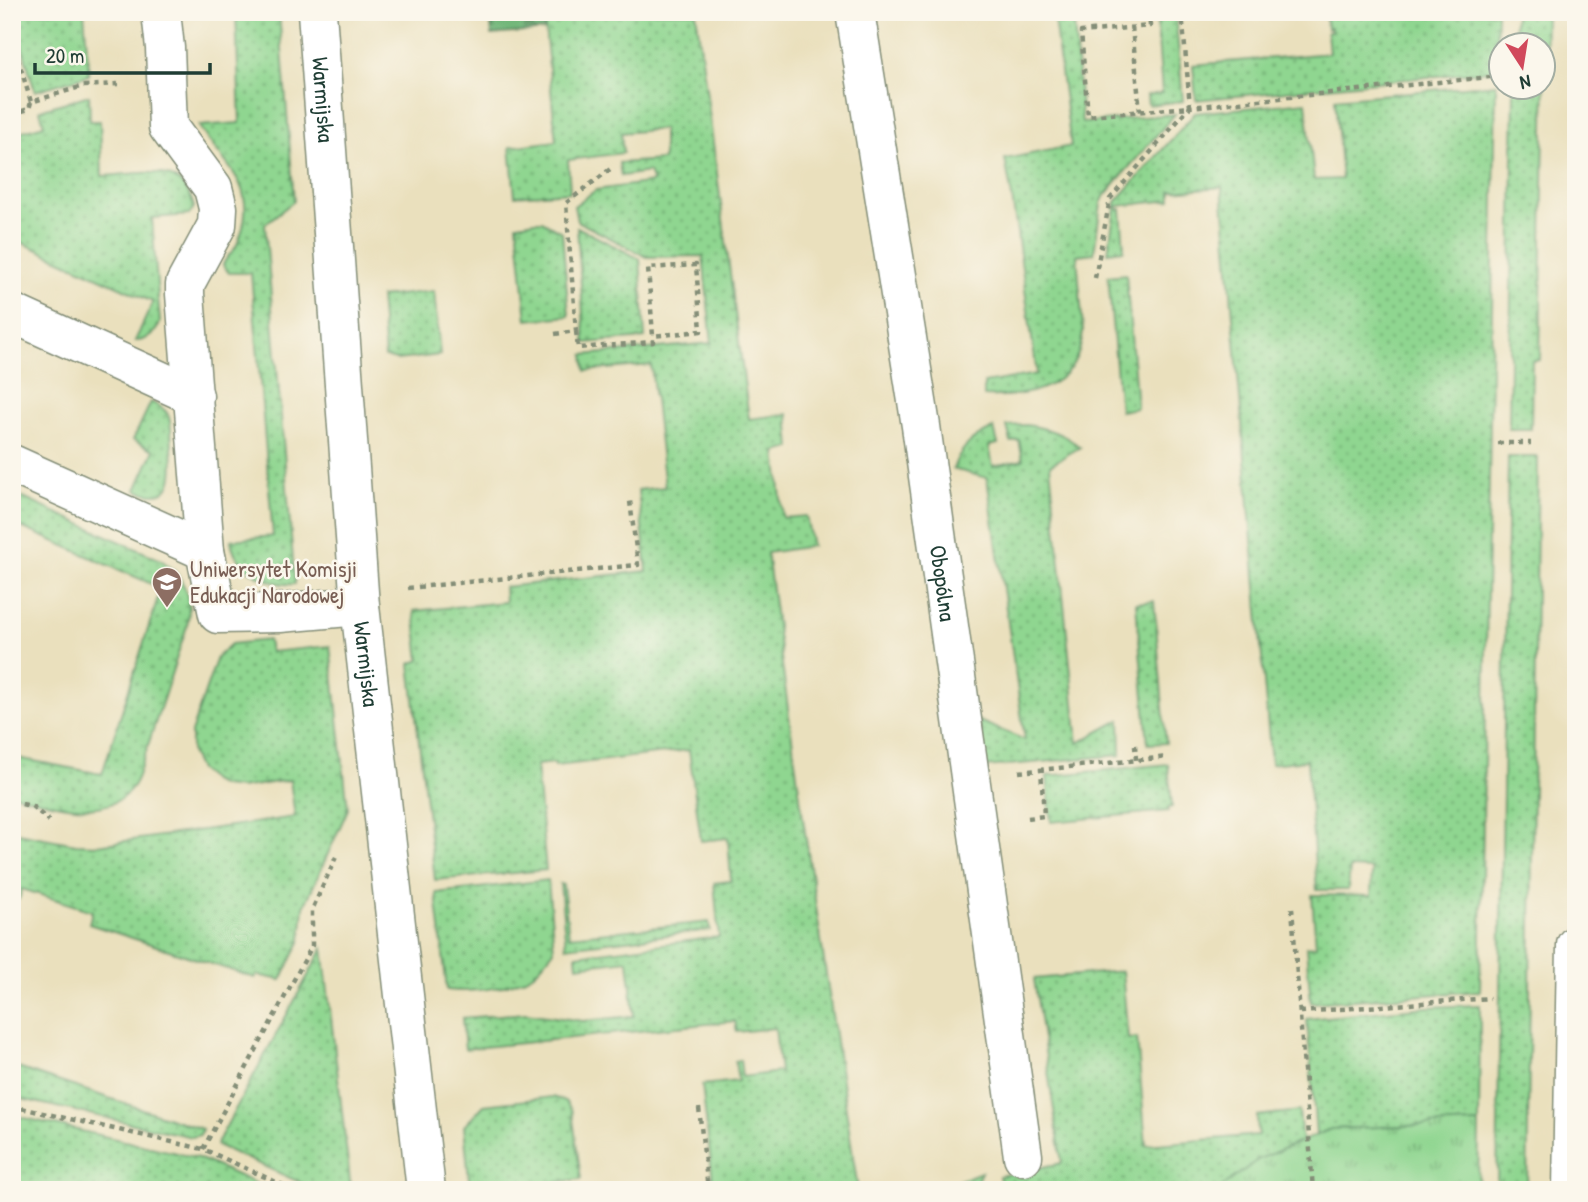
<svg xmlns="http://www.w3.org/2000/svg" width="1588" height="1202" font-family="'Patrick Hand',sans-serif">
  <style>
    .grass { fill: url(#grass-dots); stroke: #578a62; stroke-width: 2 }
    .forest { fill: url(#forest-firs); stroke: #497a57; stroke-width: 2 }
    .park { fill: url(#park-tufts); stroke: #578a62; stroke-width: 2 }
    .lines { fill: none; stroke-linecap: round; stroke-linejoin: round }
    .minor-casing { stroke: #848e78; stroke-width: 41 }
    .path { stroke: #848e78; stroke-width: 4.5; stroke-dasharray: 5 5; stroke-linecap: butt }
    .minor { stroke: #fff; stroke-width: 38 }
    .labels { text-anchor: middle; stroke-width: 5; stroke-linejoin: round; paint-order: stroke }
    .street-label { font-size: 23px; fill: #1f3d34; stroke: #fbf7ec }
    .education-label { font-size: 23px; fill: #785e54; stroke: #fbf7ec; text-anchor: start }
  </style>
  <defs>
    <pattern id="grass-dots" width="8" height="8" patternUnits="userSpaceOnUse" patternTransform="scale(1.75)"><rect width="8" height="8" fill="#8fd690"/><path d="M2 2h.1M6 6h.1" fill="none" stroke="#74af76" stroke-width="1.8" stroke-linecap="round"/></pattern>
    <pattern id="forest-firs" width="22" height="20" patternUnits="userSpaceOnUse" patternTransform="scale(1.75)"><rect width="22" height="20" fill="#73b77a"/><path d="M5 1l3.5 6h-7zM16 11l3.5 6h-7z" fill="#5e9665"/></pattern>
    <pattern id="park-tufts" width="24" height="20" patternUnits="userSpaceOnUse" patternTransform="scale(1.75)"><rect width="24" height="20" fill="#8fd690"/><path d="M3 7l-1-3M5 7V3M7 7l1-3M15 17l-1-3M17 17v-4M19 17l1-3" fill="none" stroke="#74af76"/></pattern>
  </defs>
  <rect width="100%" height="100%" fill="#fbf7ec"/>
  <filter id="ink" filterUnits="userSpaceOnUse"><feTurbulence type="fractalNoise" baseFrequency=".0143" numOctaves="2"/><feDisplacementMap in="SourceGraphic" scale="14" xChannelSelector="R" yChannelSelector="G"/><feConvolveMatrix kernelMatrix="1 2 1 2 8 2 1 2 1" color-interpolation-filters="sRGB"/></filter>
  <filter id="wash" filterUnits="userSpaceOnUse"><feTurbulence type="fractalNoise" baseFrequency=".00686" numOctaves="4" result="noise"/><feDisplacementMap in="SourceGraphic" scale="28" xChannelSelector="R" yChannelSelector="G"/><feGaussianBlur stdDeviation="1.57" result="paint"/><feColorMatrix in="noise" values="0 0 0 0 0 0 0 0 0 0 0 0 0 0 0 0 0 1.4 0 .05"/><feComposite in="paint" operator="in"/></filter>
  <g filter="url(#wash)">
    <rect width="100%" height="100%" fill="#eae0bd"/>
    <!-- grass -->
    <g class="grass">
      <polygon points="12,12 84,12 89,75 35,91"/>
      <path d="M236,12H279L294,201L265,224L295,584C268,586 235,569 231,540L273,536L251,273H229L223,265C225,258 231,254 235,248C239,242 241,234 243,227C255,179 218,160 199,126L240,123Z"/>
      <polygon points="601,12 696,12 749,419 788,414 791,448 776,452 783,518 806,516 812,546 767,553 802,812 858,1190 714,1190 702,1085 738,1081 735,1061 740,1060 742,1077 780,1072 775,1028 737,1032 735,1021 465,1049 462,1018 526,1013 583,1021 634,1016 628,960 577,966 576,955 719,937 714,883 731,881 728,838 701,841 689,750 555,766 555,763 536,765 546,870 435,880 410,664 420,660 414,611 505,602 504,587 647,571 638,490 665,487 651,365 586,371 584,355 712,343 703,256 647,257 577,221 574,206 596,190 653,182 649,172 621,176 619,163 663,160 663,129 621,133 623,153 568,160 570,192 515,196 510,147 556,141 544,17"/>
      <path d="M1053,12H1140L1141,18L1074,23L1082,123L1175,114L1105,195L1101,203L1094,253L1077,255L1083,330C1079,387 1031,398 984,396V383L1037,374L1012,197L1005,159L1071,146Z"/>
      <polygon points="1156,12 1175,12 1183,101 1148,105 1147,95 1162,93"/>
      <polygon points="1325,12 1497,12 1496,70 1196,100 1193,65 1329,53 1327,32 1331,32 1331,28 1327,29"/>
      <polygon points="1515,12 1546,12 1540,360 1532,361 1531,429 1509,429 1514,88 1542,88 1542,46 1514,45"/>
      <polygon points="1496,84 1480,991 1311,1003 1306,947 1316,946 1312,895 1371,896 1372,869 1350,868 1348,890 1317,890 1307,760 1271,764 1222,187 1171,191 1171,200 1117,206 1118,210 1121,209 1124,250 1108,252 1116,202 1195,113 1306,102 1314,180 1342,179 1335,99"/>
      <path d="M89,95L90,121H100L102,176C139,175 181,159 194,207L189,215L152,218L160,323C155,334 147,341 135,341L153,302L12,238V134L44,125L40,110Z"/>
      <polygon points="535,221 542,221 562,232 569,316 527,320 517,224"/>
      <polygon points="577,227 640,259 645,338 585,343"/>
      <polygon points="1126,274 1137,408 1120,411 1108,276"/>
      <polygon points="434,291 440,355 396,360 385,357 380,297"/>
      <path d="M151,402C157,405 165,408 168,415C172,423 171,438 172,447C174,476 175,505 136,490L154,450L133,440Z"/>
      <path d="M1026,425C1047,428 1063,433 1080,447L1050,465L1078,743L1120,720L1121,755L985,767L979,721L1025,740L987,478L953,469C960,447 974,437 994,428L998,444L989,446L993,466L1023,460L1019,440L1011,442L1007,426Z"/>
      <polygon points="1508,457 1538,457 1527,1190 1497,1190"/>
      <path d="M12,493L161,560C184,574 193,599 187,626L138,776C118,828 52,802 12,794V757L102,774L161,588L12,523Z"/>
      <polygon points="1154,601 1166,743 1148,744 1136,603"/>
      <polygon points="268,640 270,652 330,646 348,809 304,907 301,940 281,980 257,975 255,978 89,924 92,911 22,889 19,899 12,897 12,832 76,844 97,845 295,817 290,780 240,788 223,786 213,782 199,770 191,752 191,733 217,657 231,644"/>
      <polygon points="1168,764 1172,807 1168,808 1168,811 1051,822 1047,776"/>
      <path d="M548,880L554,950C547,959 540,969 531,975C508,989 472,993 447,990L436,893Z"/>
      <polygon points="560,884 563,885 569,936 709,922 710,930 566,947"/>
      <polygon points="323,948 351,1190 317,1190 216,1145"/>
      <polygon points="1122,971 1128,1039 1137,1038 1146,1145 1258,1135 1257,1116 1299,1111 1302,1141 1259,1159 1218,1190 1002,1190 999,1176 1062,1163 1034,979"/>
      <polygon points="1480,1005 1479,1123 1331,1129 1316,1135 1307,1019 1427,1007"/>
      <polygon points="12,1066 202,1129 200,1135 192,1137 12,1097"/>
      <polygon points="552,1097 565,1101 572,1111 581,1179 497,1190 470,1190 464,1126 484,1105"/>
      <polygon points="12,1115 198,1158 271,1190 12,1190"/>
      <polygon points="981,1172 973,1190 935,1190"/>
    </g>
    <!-- forest -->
    <polygon class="forest" points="490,12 601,12 544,17 545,30 492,35"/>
    <!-- park -->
    <polygon class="park" points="1479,1123 1478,1190 1218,1190 1259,1159 1331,1129"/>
  </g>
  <g filter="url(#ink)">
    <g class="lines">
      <!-- minor casing -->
      <g class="minor-casing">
        <g id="minor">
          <polyline points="161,12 165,48 168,127 213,188 218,208 217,225 185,284 185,294 205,551 218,614 280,613 360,606"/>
          <path id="s1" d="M317,12L360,606L426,1190"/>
          <path id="s2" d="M855,12L921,426L1023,1156"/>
          <polyline points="12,313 194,396"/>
          <polyline points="12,464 205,551"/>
          <polyline points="1572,1190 1576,945"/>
        </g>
      </g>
      <!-- path -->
      <g class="path">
        <polyline points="1149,12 1150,26 1081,32 1088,116 1190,107 1182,12"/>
        <polyline points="1132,27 1140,112"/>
        <polyline points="12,39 31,102"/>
        <polyline points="12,114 29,109 31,102 83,86 118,84"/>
        <polyline points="1095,278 1110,199 1190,107 1500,76"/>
        <polyline points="576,331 578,348 653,342 653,336 648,268 696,265 701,331 653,336"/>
        <polyline points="555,334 576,331 566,203 613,167"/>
        <polyline points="1498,443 1531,443"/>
        <polyline points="408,588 638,565 630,501"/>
        <polyline points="1135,745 1136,760"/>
        <polyline points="1019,772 1168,757"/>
        <polyline points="12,802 32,806 49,821"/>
        <polyline points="1028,818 1044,816 1041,769"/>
        <polyline points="1292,908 1313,1190"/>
        <polyline points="1300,1012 1490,998"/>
        <polyline points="12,1106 203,1149 294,1190"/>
        <polyline points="699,1108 708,1190"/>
        <polyline points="203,1149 312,946 312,910 336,857"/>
      </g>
      <!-- minor -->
      <use href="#minor" class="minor"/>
    </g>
  </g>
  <!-- icons -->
  <defs>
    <g id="university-pin" transform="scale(1.575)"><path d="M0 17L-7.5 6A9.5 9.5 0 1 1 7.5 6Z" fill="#8d6e63" stroke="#fbf7ec"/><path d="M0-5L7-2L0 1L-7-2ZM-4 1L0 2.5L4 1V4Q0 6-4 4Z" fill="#fff"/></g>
  </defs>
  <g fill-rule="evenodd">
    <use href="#university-pin" x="167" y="582"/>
  </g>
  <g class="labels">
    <!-- street labels -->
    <g class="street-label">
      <text dy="8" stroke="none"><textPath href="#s1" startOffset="88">Warmijska</textPath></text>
      <text dy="8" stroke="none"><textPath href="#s2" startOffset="578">Obopólna</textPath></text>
      <text dy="8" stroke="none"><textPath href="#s1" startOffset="654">Warmijska</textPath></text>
    </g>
    <!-- education labels -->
    <g class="education-label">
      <text x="190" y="577">Uniwersytet Komisji<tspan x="190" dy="26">Edukacji Narodowej</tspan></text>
    </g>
  </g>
  <!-- margin -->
  <rect width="1588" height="1202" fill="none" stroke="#fbf7ec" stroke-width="42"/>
  <!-- north arrow -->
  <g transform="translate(1522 66) rotate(168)"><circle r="33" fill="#fbf7ec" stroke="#a3ada2" stroke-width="2"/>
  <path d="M0-5L12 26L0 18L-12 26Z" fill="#d1495b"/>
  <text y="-10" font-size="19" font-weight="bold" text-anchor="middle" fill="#1f3d34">N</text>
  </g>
  <!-- scale -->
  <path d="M35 63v10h175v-10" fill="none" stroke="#1f3d34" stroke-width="3.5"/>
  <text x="46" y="63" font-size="21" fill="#1f3d34" stroke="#fbf7ec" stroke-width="5" paint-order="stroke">20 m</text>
</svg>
